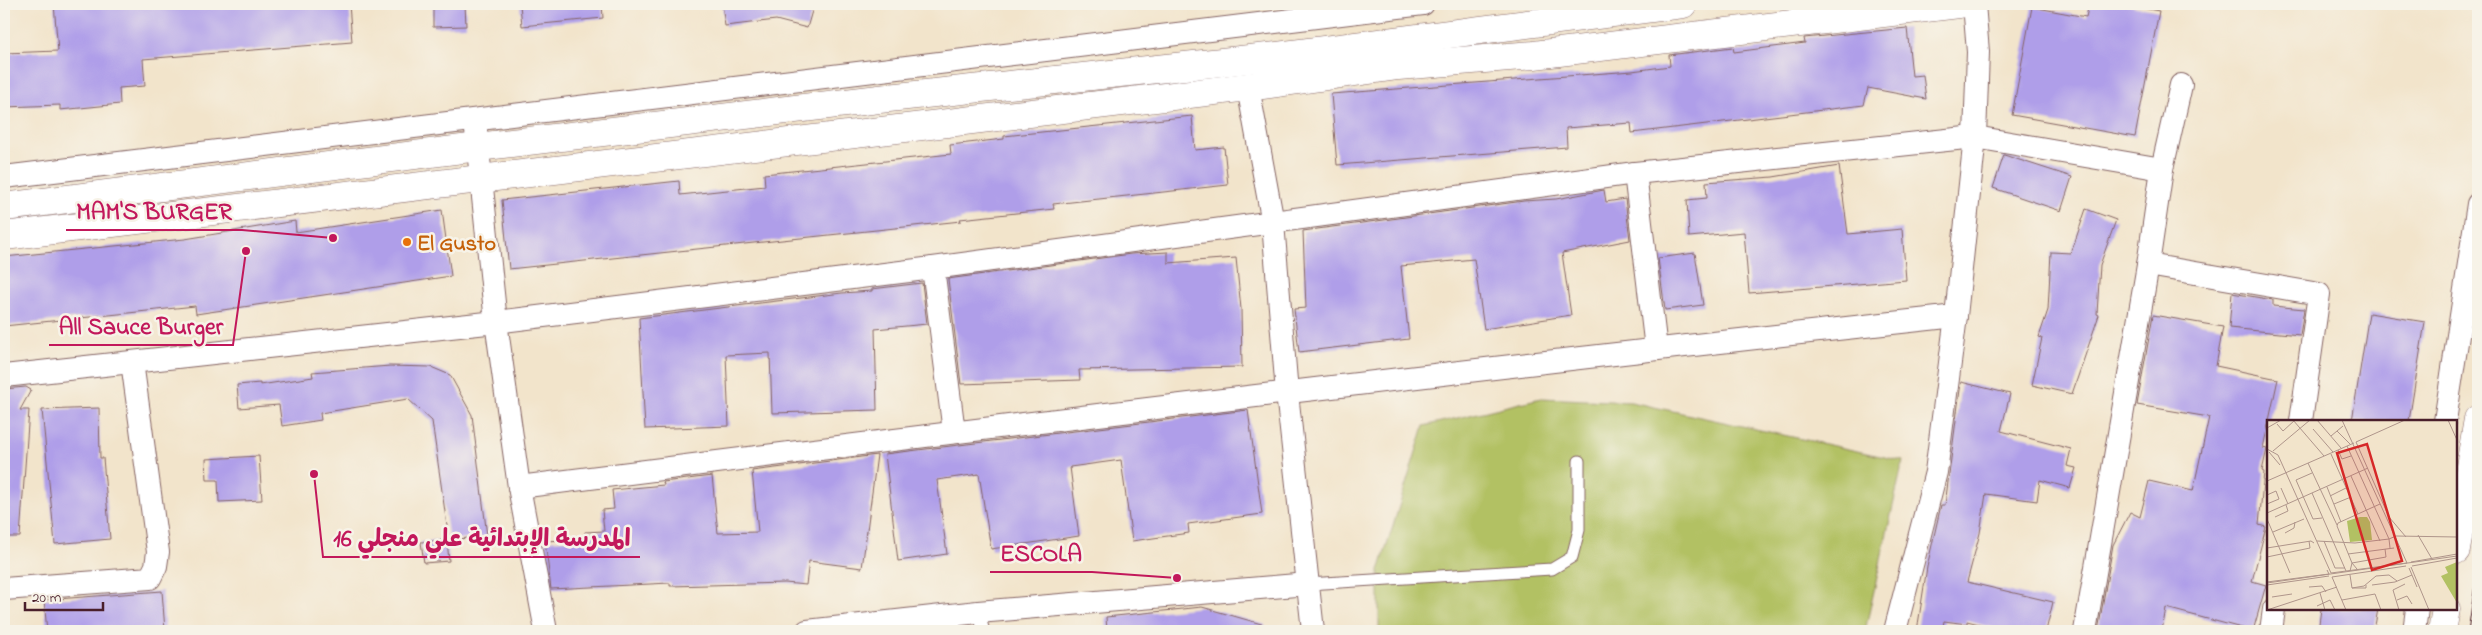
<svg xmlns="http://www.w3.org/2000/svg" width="2482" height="635" font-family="'Indie Flower','Playpen Sans Arabic',sans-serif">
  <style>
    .green { fill: #b2c163; stroke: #7e7047 }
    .building { fill: #af9ee9 }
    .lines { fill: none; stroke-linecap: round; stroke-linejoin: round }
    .service-casing { stroke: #856463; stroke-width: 13 }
    .minor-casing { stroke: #856463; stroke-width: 24 }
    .secondary-casing { stroke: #856463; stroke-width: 29 }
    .primary-casing { stroke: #856463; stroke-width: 29 }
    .service { stroke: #fff; stroke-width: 11 }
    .minor { stroke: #fff; stroke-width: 22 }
    .secondary { stroke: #fff; stroke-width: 28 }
    .primary { stroke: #fff; stroke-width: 28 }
    .tram { stroke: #4a1f2b; stroke-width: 1 }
    .food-dot { fill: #e8710a; stroke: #f7f3e8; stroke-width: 2 }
    .labels { text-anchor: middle; stroke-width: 5; stroke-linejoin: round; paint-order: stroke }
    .food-label { font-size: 22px; font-weight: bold; fill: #c56008; stroke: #f7f3e8; text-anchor: start }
    .inset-road { fill: none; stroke: #af958b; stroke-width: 1 }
    .view { fill: #d62828; fill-opacity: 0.15; stroke: #d62828; stroke-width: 2.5 }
    .inset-edge { fill: none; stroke: #4a1f2b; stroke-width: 2.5 }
    .leader { fill: none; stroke: #c2185b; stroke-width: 2 }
    .callout-dot { fill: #c2185b; stroke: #f7f3e8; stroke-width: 2 }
    .callout-label { font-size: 24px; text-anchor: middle; font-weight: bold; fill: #c2185b; stroke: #f7f3e8; stroke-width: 5; stroke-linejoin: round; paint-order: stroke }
  </style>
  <rect width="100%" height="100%" fill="#f7f3e8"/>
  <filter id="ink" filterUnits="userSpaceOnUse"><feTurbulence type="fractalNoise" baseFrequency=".02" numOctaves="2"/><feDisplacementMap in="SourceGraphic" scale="10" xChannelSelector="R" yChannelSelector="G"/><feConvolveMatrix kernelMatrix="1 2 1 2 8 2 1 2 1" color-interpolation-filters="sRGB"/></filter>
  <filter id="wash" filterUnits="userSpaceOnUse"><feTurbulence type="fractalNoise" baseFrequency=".0096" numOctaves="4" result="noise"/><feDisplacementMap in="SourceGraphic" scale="20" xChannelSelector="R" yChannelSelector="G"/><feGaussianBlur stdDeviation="1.12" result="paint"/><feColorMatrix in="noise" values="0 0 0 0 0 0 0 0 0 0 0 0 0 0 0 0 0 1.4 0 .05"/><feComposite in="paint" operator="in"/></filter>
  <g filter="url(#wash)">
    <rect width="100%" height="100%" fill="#f2e4cb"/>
    <!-- green -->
    <polygon class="green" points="1541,398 1631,402 1903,461 1865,631 1379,631 1379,571 1424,426"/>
    <g id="blocks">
      <!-- building -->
      <g class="building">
        <polygon points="54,4 349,4 352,42 143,59 145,86 119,88 120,104 60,110 60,105 4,107 4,53 58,51"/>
        <polygon points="433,4 465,4 466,26 433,27"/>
        <polygon points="520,4 602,4 603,18 522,26"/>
        <polygon points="722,4 814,4 807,28 776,20 725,26"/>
        <polygon points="2089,4 2121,4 2159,11 2135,137 2012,115 2032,7 2086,17"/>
        <polygon points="1907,28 1912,76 1923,75 1926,99 1868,88 1864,105 1632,133 1631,123 1566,128 1567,147 1337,165 1331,94 1632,71 1670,66 1669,55 1733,47 1734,52 1805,43 1804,38"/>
        <polygon points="1192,116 1195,150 1224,147 1228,185 1053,204 1054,209 960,219 961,221 509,269 502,200 679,181 680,195 765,186 764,174 951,154 950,145 1004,139 1004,136"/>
        <polygon points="2004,155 2072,177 2061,211 1993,188"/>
        <polygon points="1839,166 1848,234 1902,229 1906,280 1749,293 1744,232 1689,237 1687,200 1707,198 1706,182 1773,177"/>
        <polygon points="1604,190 1606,202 1625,199 1630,240 1562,253 1571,315 1484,329 1474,259 1401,266 1409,339 1299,352 1294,309 1306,308 1303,231 1524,201 1556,199"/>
        <polygon points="2086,209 2116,220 2100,265 2097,314 2099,315 2072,394 2032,385 2042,338 2039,337 2048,310 2051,252 2071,253"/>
        <polygon points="442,210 451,276 196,314 195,306 4,326 4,257 185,239 295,221 296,232"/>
        <polygon points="1168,252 1168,263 1236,258 1241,309 1242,367 1079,370 1080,380 961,384 948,279 1131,254"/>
        <polygon points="1695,253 1703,305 1665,310 1658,258"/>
        <polygon points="922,283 927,324 875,329 877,410 772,413 770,353 726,355 729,426 645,429 639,318 842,293 872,291 872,289"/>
        <polygon points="2232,293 2273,300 2273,306 2304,309 2300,335 2229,328"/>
        <polygon points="2369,313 2425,322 2409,421 2352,421"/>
        <polygon points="2153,315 2223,327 2216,366 2278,379 2263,448 2267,449 2262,471 2264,472 2259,525 2266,527 2252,581 2266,585 2253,631 2166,608 2162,631 2098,631 2113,545 2130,512 2140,517 2149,481 2193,491 2209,417 2137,405"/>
        <polygon points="390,366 431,367 450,375 472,415 487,536 449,540 432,421 408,399 320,413 321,420 282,426 279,405 239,408 237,385 260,383 260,385 313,377 312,372"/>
        <polygon points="1961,382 2010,394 2001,431 2071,449 2067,466 2076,468 2070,488 2040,480 2037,501 1986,494 1980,533 1967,582 2053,602 2046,631 2007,631 1967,621 1967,624 1944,621 1942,631 1917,631 1927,567 1941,505 1945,505"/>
        <polygon points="26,387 31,390 20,410 29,410 20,537 4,537 4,389"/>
        <polygon points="99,408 100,458 103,458 110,539 55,544 42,410"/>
        <polygon points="1248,410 1262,514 1188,524 1189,533 1132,541 1121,460 1070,467 1079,536 991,549 979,474 937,480 947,554 898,561 885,454"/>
        <polygon points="877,455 862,568 809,561 806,585 785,583 670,586 670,583 551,589 545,541 585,539 585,532 604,531 602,510 614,509 612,490 664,485 663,482 712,476 718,533 758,532 752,471"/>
        <polygon points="259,456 262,500 219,502 218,480 207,480 206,459"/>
        <polygon points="447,540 449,561 424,563 421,542"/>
        <polygon points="162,591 165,631 47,631 44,600"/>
        <polygon points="1202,607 1265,625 1264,631 1107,631 1106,617"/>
        <polygon points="2321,609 2378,609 2374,631 2318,631"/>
      </g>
    </g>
  </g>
  <g filter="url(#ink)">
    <use href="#blocks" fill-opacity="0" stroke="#856463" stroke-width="1"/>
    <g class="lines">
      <!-- service casing -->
      <g class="service-casing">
        <g id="service">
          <polyline points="1308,584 1552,569 1572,557 1579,530 1579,461"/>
          <polyline points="978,612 984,631"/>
        </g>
      </g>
      <!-- minor casing -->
      <g class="minor-casing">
        <g id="minor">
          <polyline points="1974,4 1978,52 1975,137 2162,169"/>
          <polyline points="1248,87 1273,223 1287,393 1313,631"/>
          <polyline points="476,130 496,322 519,487 546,631"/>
          <polyline points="1635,173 1656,349"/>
          <polyline points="4,177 1423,4"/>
          <polyline points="2148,265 2319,294 2301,421"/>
          <polyline points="933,268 954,432"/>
          <polyline points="4,376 496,322 933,268 1635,173 1975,137 1956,316 1936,472 1895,631"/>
          <polyline points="2445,421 2478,204"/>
          <path d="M519,487C998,426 1477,368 1956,316"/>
          <polyline points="4,589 150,578 156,566 158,552 132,362"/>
          <polyline points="807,631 978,612 1308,584"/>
          <polyline points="2085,631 2148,265 2162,169 2181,85"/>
          <polyline points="2271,631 2274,609"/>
          <polyline points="2414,631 2417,609"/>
        </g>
      </g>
      <!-- secondary casing -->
      <g class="secondary-casing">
        <g id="secondary">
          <polyline points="4,207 478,147 879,99 1277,56 1683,4"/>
          <polyline points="4,236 1248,87 1398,66 1534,55 1959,4"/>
        </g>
      </g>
      <!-- primary casing -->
      <g class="primary-casing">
        <g id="primary">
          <polyline points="2456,550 2478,419"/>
          <polyline points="2442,631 2446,609"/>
        </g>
      </g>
      <!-- service -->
      <use href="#service" class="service"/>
      <!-- minor -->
      <use href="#minor" class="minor"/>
      <!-- secondary -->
      <use href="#secondary" class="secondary"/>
      <!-- primary -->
      <use href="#primary" class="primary"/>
      <!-- tram -->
      <polyline class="tram" points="2468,631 2478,565"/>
    </g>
  </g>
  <!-- markers -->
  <circle class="food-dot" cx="407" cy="242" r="5"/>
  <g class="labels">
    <!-- food labels -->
    <g class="food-label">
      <text x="417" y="250">El Gusto</text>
    </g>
  </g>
  <!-- overview -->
  <g transform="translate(2267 420)">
    <rect width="190" height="190" fill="#f2e4cb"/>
    <path d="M93,97H100L103,102L105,120L83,122L80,101ZM190,142V183L174,156L181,153L178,147Z" fill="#b2c163"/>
    <path class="inset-road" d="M26,0L57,36M50,0L74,28M181,0L190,20M10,4L16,11L28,0M0,8L14,0M46,9L66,32M70,11L83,24M64,16L76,6M89,22L122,97L139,117M89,22L138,0M0,29L11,35L64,153L140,143L75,0M71,30L75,39L84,36M6,31L43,0M2,32L13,45M64,34L91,94M41,43L70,105M45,53L29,60L46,99L55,98M84,56L113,121M0,61L87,23M60,67L74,102M14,68L21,84M45,73L79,151M0,75L9,71L12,79L0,84M63,76L79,68M67,84L84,77M113,84L71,103L70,106L85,143L119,137L118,129M0,93L101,48M8,97L21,91L19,85M0,99L23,153M6,112L37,99M18,113L27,108L28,102M151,115L165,139M50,121L88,123L122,119L80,26M57,121L68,148H78M0,128L44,121L47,123M123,128L122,119L129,116L190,117M81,134L127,128M0,137L43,128L42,121M144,142L190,134M145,146L190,138M144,147L162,190M142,148L150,167M83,151L85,143L90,149M83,155L85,168L97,166L109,156L122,155L130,161M0,162L62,154L60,150M0,163L190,136M0,165L62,156M105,165L128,162L145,155M42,167L55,166L59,172M85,168H99V165M53,173L58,190M5,177L25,174M75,180L108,174L114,190M130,180L140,176L145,184M50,186L63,180L68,190M0,190L70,167M79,190L65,157L139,146M132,190L126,170L138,164"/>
    <path class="view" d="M100,24L135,141L105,150L70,33Z"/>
    <rect width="190" height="190" class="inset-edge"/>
  </g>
  <!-- callouts -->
  <path class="leader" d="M333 238L242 230H66M246 251L233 345H49M314 474L323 557H640M1177 578L1092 572H990"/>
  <g class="callout-dot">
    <circle cx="333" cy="238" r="5"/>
    <circle cx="246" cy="251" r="5"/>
    <circle cx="314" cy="474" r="5"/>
    <circle cx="1177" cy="578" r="5"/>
  </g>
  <g class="callout-label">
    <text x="154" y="219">MAM'S BURGER</text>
    <text x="141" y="334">All Sauce Burger</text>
    <text x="482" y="546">المدرسة الإبتدائية علي منجلي 16</text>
    <text x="1041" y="561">ESCOLA</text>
  </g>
  <!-- margin -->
  <rect width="2482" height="635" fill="none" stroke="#f7f3e8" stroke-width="20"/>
  <!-- scale -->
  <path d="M25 602v8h78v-8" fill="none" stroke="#4a1f2b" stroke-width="2.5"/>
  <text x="32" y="602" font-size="15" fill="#4a1f2b" stroke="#f7f3e8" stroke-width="4" paint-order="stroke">20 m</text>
</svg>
